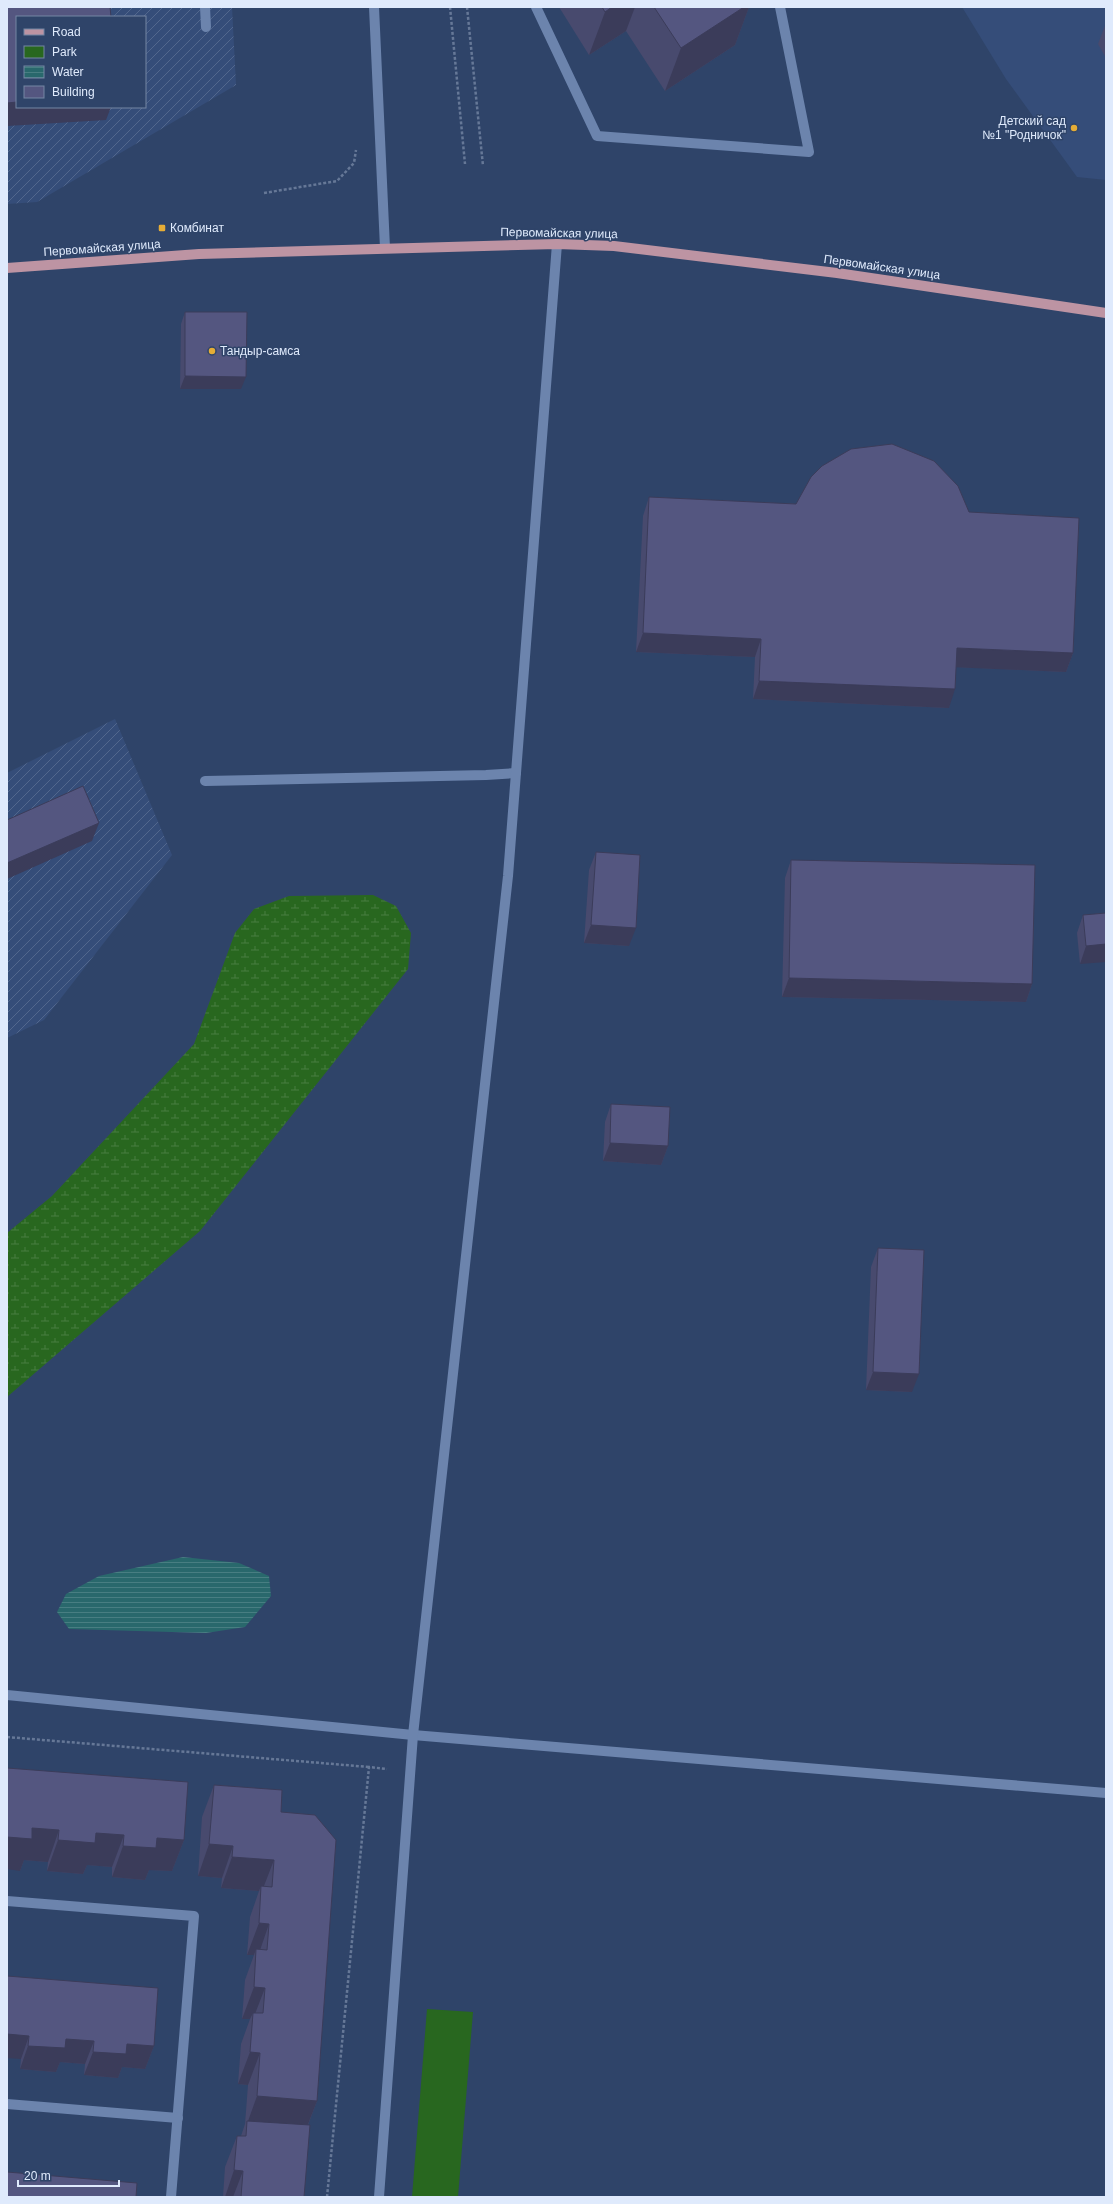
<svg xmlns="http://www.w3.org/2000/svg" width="1113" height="2204" font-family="Helvetica,sans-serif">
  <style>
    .built { fill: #354d79 }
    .industrial { fill: url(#industrial-furrows); fill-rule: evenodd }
    .green { fill: #28671f }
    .wetland { fill: url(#wetland-marsh) }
    .water { fill: url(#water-rules) }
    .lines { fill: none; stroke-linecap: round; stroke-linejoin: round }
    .path { stroke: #667897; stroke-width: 2.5; stroke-dasharray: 3 2; stroke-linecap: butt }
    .minor { stroke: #6c84ad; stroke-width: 10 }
    .major { stroke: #bd94a3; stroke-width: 10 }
    .wall { fill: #484a6e }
    .shaded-wall { fill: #3b3c5a }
    .building { fill: #545680; stroke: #3b3c5a }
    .poi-dot { fill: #e6ad36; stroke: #2f4469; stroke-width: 1.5 }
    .labels { text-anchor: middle; stroke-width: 3; stroke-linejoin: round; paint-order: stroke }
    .poi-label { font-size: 12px; fill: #dfeafc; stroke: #2f4469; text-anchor: start }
    .street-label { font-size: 12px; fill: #dfeafc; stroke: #2f4469 }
  </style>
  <defs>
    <pattern id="industrial-furrows" width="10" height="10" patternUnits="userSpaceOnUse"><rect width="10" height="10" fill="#354d79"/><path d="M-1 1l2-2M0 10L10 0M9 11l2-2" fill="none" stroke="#52678d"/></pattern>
    <pattern id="wetland-marsh" width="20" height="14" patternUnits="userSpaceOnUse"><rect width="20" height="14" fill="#28671f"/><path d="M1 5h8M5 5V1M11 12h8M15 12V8" fill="none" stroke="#477d40"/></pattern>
    <pattern id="water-rules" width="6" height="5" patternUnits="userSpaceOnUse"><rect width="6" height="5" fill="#29686c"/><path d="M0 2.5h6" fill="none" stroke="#487e82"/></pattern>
  </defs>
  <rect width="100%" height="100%" fill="#2f4469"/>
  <!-- built -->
  <polygon class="built" points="962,7 1106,7 1106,180 1077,177 1006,79"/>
  <!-- industrial -->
  <g class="industrial">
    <path d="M7,7H232L236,85L37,202L7,204ZM17,17H145V107H17Z"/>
    <polygon points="115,719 172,855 44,1020 7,1038 7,773"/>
  </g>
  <!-- green -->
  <polygon class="green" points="427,2009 473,2012 458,2197 412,2197"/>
  <!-- wetland -->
  <polygon class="wetland" points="373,895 396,906 411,933 408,969 200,1231 7,1397 7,1233 52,1196 194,1044 235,933 254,909 289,896"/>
  <!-- water -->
  <polygon class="water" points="183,1557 239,1563 269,1576 271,1596 245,1627 206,1633 69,1629 57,1612 66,1594 99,1576"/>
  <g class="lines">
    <!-- path -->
    <g class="path">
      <polyline points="450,7 465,164"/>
      <polyline points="467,7 483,166"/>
      <polyline points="264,193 337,181 354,163 356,150"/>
      <polyline points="7,1737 369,1767"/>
      <polyline points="327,2197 369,1767 387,1769"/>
    </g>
    <!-- minor -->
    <g class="minor">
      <polyline points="205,7 206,27"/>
      <polyline points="374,7 385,248"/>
      <polyline points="536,7 597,136 809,152 780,7"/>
      <polyline points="205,781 486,775 516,773"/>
      <polyline points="7,1695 413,1735 1106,1793"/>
      <polyline points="7,1901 194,1916 171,2197"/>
      <polyline points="7,2104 178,2118"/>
      <polyline points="379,2197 413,1735 508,876 557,244"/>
    </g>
    <!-- major -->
    <polyline class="major" points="7,268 199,254 557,244 614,246 837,273 1106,313"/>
  </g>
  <!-- wall -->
  <g class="wall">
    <polygon points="559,7 749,7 735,45 665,91 626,31 589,55"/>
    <polygon points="1106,23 1106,58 1098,44"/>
    <polygon points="185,312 241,389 180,389 181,324"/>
    <polygon points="649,497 969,512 1073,653 1066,672 956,667 949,708 753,699 755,657 636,652 643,516"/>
    <polygon points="596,852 629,946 584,943 589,870"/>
    <polygon points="791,860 1032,984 1026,1002 782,997 785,878"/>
    <polygon points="1106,913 1080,964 1077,933 1083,915"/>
    <polygon points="611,1104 668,1146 661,1165 603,1161 605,1122"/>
    <polygon points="878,1248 912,1392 866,1390 871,1267"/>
    <polygon points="7,1768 184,1840 172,1871 149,1870 145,1880 112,1877 112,1867 87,1865 83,1874 47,1871 48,1862 24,1860 20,1871"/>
    <polygon points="214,1785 281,1812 317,2101 308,2125 304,2197 223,2197 225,2167 237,2136 241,2136 245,2124 248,2085 238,2084 241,2044 250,2019 242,2019 245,1980 254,1955 247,1955 250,1917 259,1891 221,1888 222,1878 198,1876 202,1817"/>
    <polygon points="7,1976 154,2046 145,2069 122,2067 118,2078 84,2075 85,2064 60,2062 56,2072 20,2069 21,2059"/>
  </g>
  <!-- shaded-wall -->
  <g class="shaded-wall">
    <polygon points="612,7 635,7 626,31 589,55 605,12"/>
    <polygon points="744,7 749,7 735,45 665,91 681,48"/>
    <polygon points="17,102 17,107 111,107 106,120 7,126 7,103"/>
    <polygon points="185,376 246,377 241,389 180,389"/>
    <polygon points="643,633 761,639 755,657 636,652"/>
    <polygon points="957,648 1073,653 1066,672 950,667"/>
    <polygon points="759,681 955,689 949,708 753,699"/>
    <polygon points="99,823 92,841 7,879 7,863"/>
    <polygon points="591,925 636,928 629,946 584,943"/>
    <polygon points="1106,944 1106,962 1080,964 1086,946"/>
    <polygon points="789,978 1032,984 1026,1002 782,997"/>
    <polygon points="610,1143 668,1146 661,1165 603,1161"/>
    <polygon points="873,1372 919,1374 912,1392 866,1390"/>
    <polygon points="32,1828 59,1830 48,1862 24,1860 20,1871 7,1869 7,1837"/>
    <polygon points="96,1833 124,1835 112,1867 87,1865 83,1874 47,1871 58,1840"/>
    <polygon points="157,1838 184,1840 172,1871 149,1870 145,1880 112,1877 123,1846"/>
    <polygon points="209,1844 233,1846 222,1878 198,1876"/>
    <polygon points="232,1857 274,1860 262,1891 261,1886 259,1891 221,1888"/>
    <polygon points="259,1923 269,1924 258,1956 256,1949 254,1955 247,1955"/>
    <polygon points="254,1987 265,1988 253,2019 253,2013 250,2019 242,2019"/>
    <polygon points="7,2034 29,2036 21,2059 7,2058"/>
    <polygon points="66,2039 94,2041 85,2064 60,2062 56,2072 20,2069 28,2046"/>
    <polygon points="127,2044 154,2046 145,2069 122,2067 118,2078 84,2075 93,2052"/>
    <polygon points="250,2052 260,2053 248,2085 238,2084"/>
    <polygon points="257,2096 317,2101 305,2132 247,2124"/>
    <polygon points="234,2170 243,2171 233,2197 225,2197"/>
  </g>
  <!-- building -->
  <g class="building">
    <polygon points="7,7 110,7 111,17 17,17 17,102 7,103"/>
    <polygon points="602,7 612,7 605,12"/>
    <polygon points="654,7 744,7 681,48"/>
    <polygon points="185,312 247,312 246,377 185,376"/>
    <polygon points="892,444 934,461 958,486 969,512 1079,518 1073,653 957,648 955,689 759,681 761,639 643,633 649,497 796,504 811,477 822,466 851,449"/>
    <polygon points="83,786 99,823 7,863 7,820"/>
    <polygon points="596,852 640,855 636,928 591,925"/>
    <polygon points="791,860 1035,865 1032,984 789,978"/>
    <polygon points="1106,913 1106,944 1086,946 1083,915"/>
    <polygon points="611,1104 670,1107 668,1146 610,1143"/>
    <polygon points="878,1248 924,1250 919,1374 873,1372"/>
    <polygon points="7,1768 188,1782 184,1840 157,1838 156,1848 123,1846 124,1835 96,1833 95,1843 58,1840 59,1830 32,1828 32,1839 7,1837"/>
    <polygon points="214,1785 282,1790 281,1812 315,1815 336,1840 317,2101 257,2096 260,2053 250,2052 253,2013 263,2013 265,1988 254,1987 256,1949 267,1950 269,1924 259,1923 261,1886 272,1887 274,1860 232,1857 233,1846 209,1844"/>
    <polygon points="7,1976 158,1988 154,2046 127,2044 126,2054 93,2052 94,2041 66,2039 65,2048 28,2046 29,2036 7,2034"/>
    <polygon points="247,2121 310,2125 304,2197 241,2197 243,2171 234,2170 237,2136 246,2136"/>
    <polygon points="7,2172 137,2183 136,2197 7,2197"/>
  </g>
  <!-- markers -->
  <g class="poi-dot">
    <circle cx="1074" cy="128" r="4"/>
    <rect x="158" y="224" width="8" height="8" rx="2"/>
    <circle cx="212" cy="351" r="4"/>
  </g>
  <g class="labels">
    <!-- poi labels -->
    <g class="poi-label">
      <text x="1066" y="125" text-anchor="end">Детский сад<tspan x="1066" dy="14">№1 "Родничок"</tspan></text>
      <text x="170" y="232">Комбинат</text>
      <text x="220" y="355">Тандыр-самса</text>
    </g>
    <!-- street labels -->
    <g class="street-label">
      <text transform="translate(559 233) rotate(1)" y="4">Первомайская улица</text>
      <text transform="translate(102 248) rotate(-4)" y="4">Первомайская улица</text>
      <text transform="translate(882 267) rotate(8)" y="4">Первомайская улица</text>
    </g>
  </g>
  <!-- border -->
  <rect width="1113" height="2204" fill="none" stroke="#dfeafc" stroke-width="16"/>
  <!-- legend -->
  <rect x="16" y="16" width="130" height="92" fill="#2f4469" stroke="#7586a4"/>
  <rect x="24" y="29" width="20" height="6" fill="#bd94a3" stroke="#7586a4"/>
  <text x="52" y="36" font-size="12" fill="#dfeafc">Road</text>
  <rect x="24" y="46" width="20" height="12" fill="#28671f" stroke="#7586a4"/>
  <text x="52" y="56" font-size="12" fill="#dfeafc">Park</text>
  <rect x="24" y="66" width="20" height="12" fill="url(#water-rules)" stroke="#7586a4"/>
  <text x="52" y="76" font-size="12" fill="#dfeafc">Water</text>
  <rect x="24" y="86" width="20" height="12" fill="#545680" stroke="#7586a4"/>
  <text x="52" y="96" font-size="12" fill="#dfeafc">Building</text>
  <!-- scale -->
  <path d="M18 2180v6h101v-6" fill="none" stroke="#dfeafc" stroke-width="2"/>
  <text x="24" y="2180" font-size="12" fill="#dfeafc" stroke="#2f4469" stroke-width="3" paint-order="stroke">20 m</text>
</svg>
